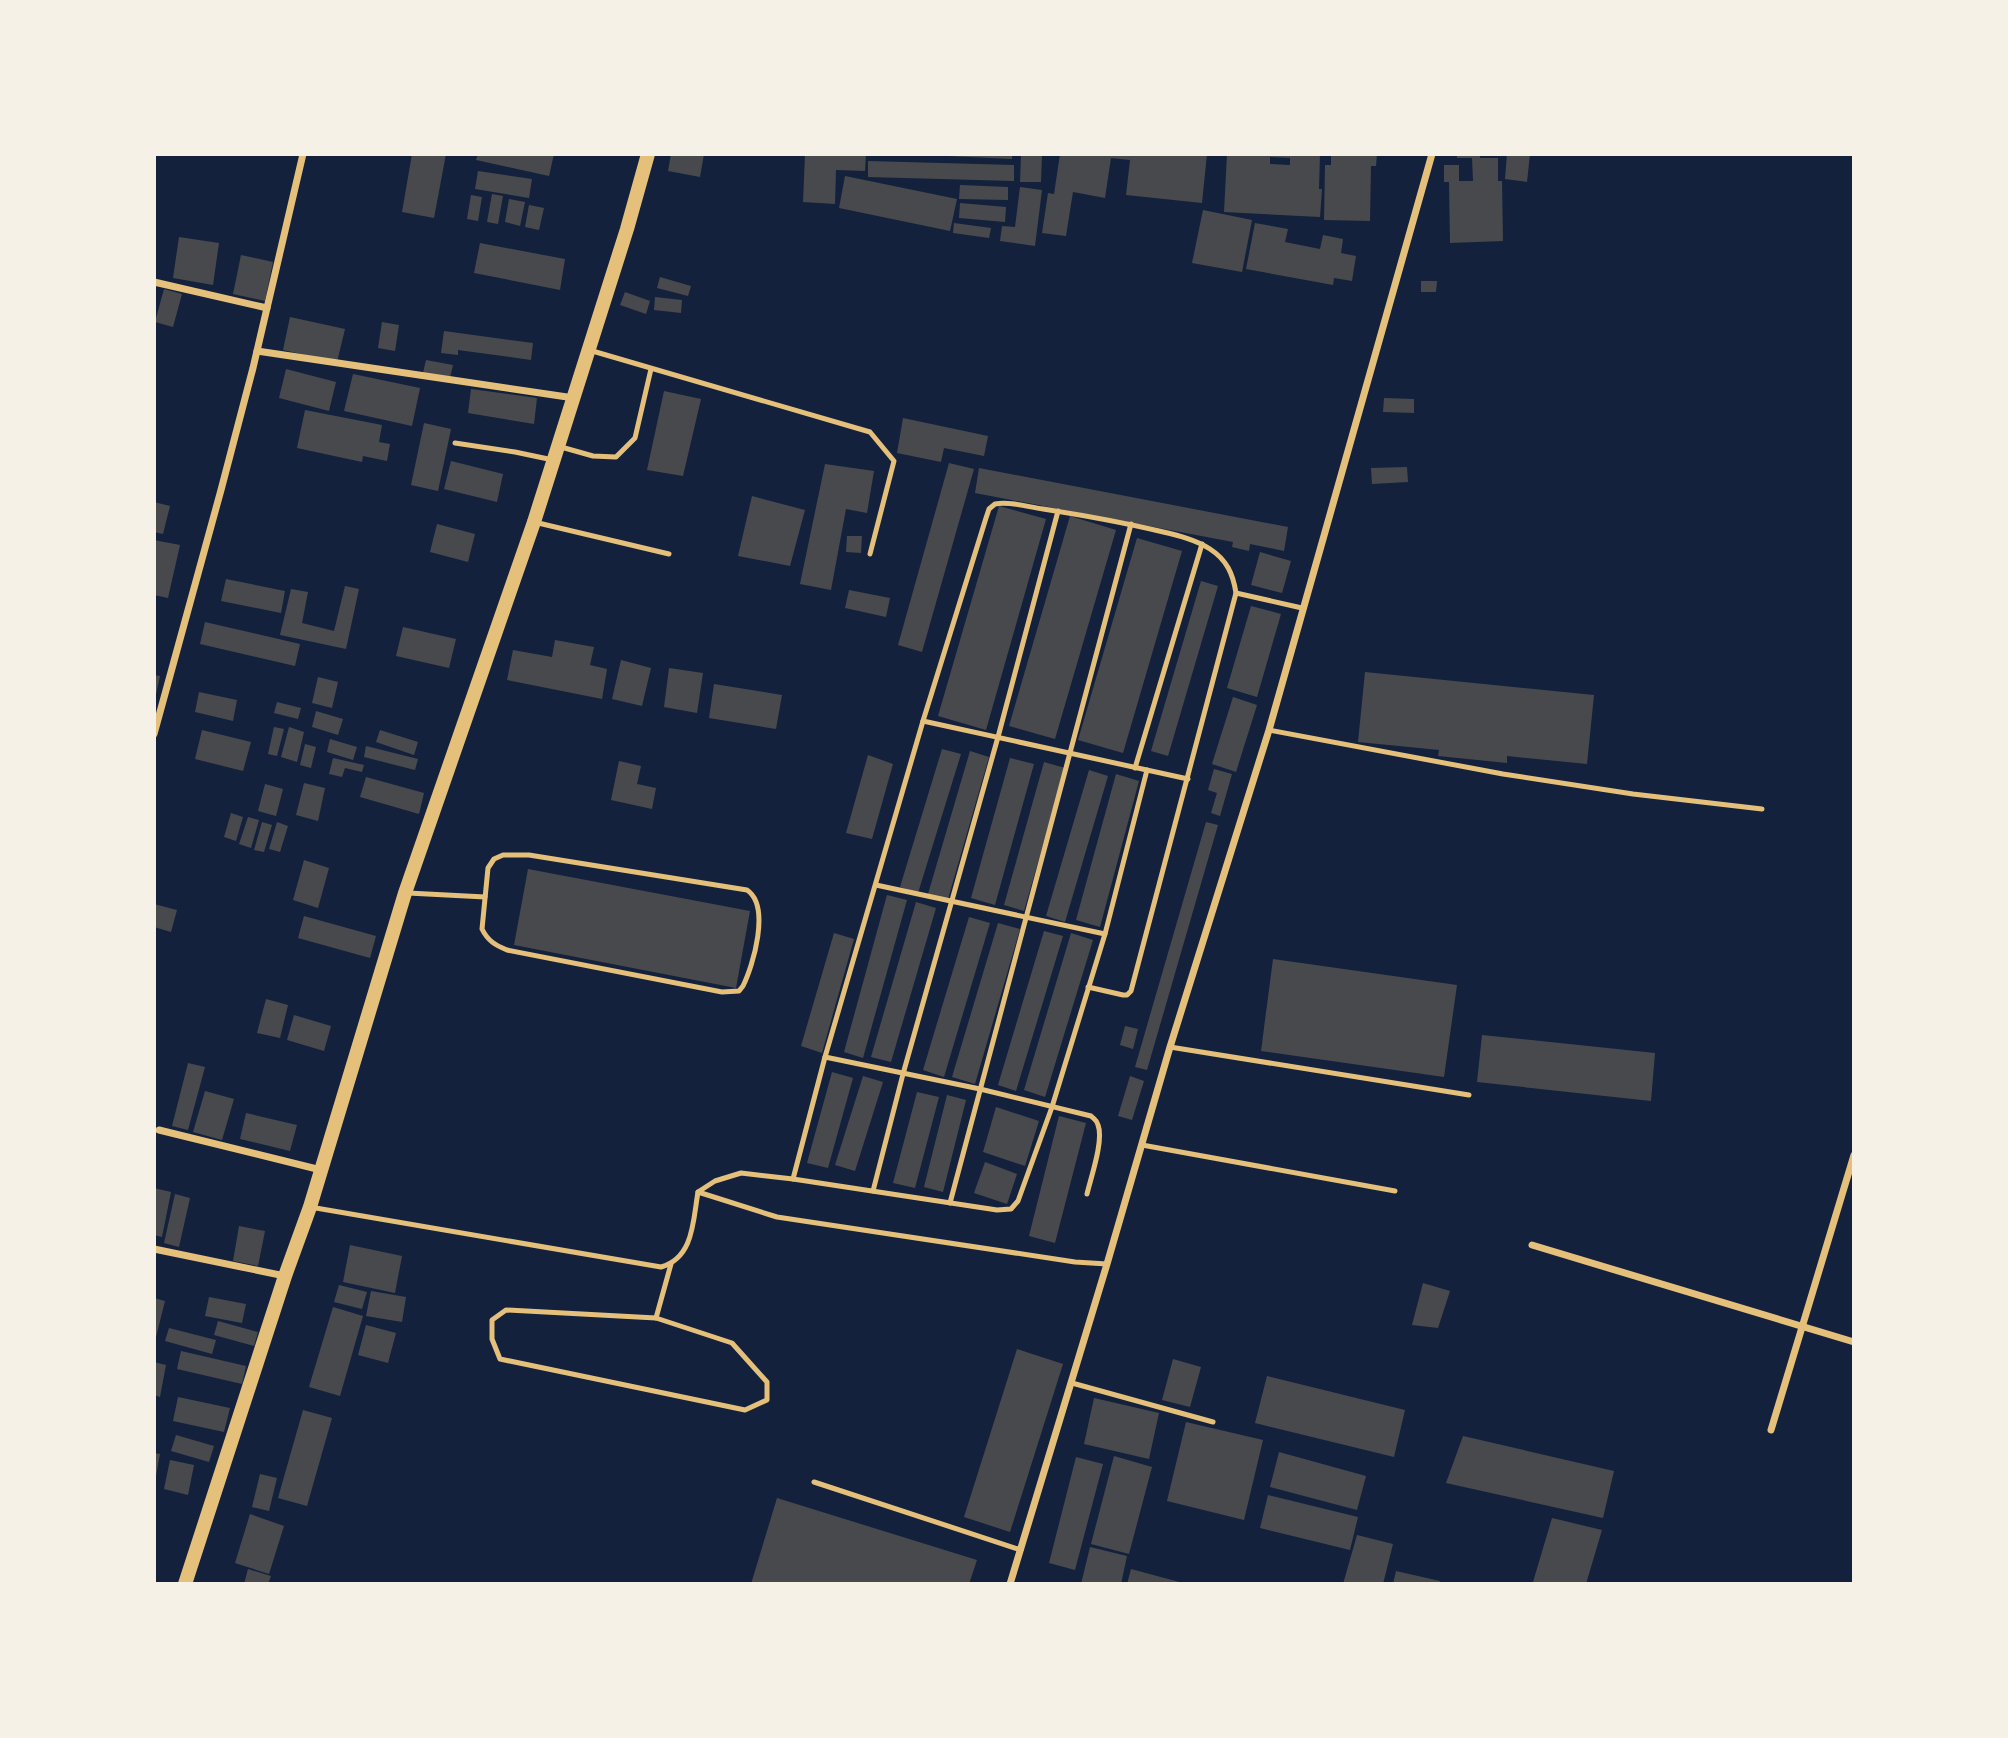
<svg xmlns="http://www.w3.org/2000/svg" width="2008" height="1738" font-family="Raleway,sans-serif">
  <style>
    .building { fill: #48494c; fill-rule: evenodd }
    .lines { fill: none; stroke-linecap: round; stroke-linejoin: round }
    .service { stroke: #e5c07b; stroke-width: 5 }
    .minor { stroke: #e5c07b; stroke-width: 7 }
    .secondary { stroke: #e5c07b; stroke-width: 14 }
  </style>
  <rect width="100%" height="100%" fill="#14213d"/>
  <!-- building -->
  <g class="building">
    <polygon points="412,154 446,154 434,218 402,212"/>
    <polygon points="478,154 554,154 549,176 476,160"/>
    <polygon points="671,154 704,154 700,177 668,171"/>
    <polygon points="805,154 866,154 865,171 836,170 835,204 803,202"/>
    <polygon points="948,154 1012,154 1012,159 948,156"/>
    <polygon points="1021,154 1042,154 1041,182 1020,182"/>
    <polygon points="1060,154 1207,154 1202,203 1126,195 1130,160 1111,158 1105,198 1073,192 1066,236 1042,233 1048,193 1054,194"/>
    <path d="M1227,154H1320L1319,189H1322L1320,217L1224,212ZM1270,157L1290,158V165L1270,164Z"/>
    <polygon points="1331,154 1377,154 1376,166 1371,166 1370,221 1324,220 1325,165 1331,165"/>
    <polygon points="1457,154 1480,154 1480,158 1498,158 1498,181 1502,181 1503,241 1450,243 1449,182 1444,182 1444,165 1459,165 1459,181 1473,181 1472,158 1457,158"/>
    <polygon points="1507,154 1530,154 1527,182 1505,179"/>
    <polygon points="868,161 1014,165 1014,181 868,177"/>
    <polygon points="478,171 532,179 529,198 475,189"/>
    <polygon points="845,176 957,199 950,231 839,208"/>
    <polygon points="960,185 1008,187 1008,200 959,199"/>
    <polygon points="1020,187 1042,190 1035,246 1000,241 1002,226 1015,227"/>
    <polygon points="492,194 503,196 498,224 487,222"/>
    <polygon points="471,195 482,197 478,221 467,219"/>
    <polygon points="509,199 525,202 520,226 505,222"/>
    <polygon points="960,203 1006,207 1005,222 959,218"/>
    <polygon points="529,205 544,208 539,230 525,227"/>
    <polygon points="1203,210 1252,220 1242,272 1192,263"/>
    <polygon points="954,223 991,228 989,238 953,233"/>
    <polygon points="1255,223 1288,229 1285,242 1320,249 1323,235 1343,239 1341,253 1356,256 1352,281 1334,278 1333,285 1246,269"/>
    <polygon points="179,237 219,243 213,285 173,278"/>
    <polygon points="480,243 565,259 560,290 474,273"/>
    <polygon points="241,255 273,262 265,301 233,294"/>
    <polygon points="660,277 691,286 688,296 657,288"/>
    <polygon points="1421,281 1437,281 1436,292 1421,292"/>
    <polygon points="164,289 182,294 173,327 155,322"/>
    <polygon points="625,292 650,301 646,314 620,305"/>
    <polygon points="655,297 682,300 681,313 654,310"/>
    <polygon points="290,317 345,329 337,362 283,350"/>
    <polygon points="382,322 399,325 395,351 378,348"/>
    <polygon points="444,331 533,343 531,360 458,350 458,355 441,353"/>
    <polygon points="426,360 453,365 450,378 423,373"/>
    <polygon points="286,369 336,382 329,411 279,398"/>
    <polygon points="353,374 420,388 412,426 344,411"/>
    <polygon points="471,389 537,398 534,424 468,413"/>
    <polygon points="664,391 701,399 683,476 647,470"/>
    <polygon points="1384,398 1414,399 1414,413 1383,412"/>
    <polygon points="305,410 382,425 379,442 390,444 387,461 363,456 362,462 297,448"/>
    <polygon points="903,418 988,436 984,456 944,448 941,462 897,453"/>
    <polygon points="424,423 451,429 438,491 411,485"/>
    <polygon points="451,461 503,474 497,502 444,489"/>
    <polygon points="949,463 974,469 922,652 898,645"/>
    <polygon points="825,464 874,471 867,513 846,509 831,590 800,584"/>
    <polygon points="1407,467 1408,482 1372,484 1371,468"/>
    <polygon points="979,468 1288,527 1284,551 1250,544 1249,551 1232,547 1233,542 975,493"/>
    <polygon points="752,496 805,510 790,566 738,556"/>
    <polygon points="154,502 170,506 163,534 154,532"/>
    <polygon points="999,506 1046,519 986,730 938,716"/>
    <polygon points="1070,516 1116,530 1055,739 1009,726"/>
    <polygon points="437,524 475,534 468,562 430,552"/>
    <polygon points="847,536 862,536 861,553 846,552"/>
    <polygon points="1137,538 1182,551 1123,753 1078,740"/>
    <polygon points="154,540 180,545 168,598 154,595"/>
    <polygon points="1260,552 1291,561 1282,593 1251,585"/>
    <polygon points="226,579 285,591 281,613 221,601"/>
    <polygon points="1201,581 1218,586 1168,756 1151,751"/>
    <polygon points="345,586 359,589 346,649 280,635 291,589 308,592 302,623 334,631"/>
    <polygon points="849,590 890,598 886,617 845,608"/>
    <polygon points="1251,606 1281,614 1257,697 1227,688"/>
    <polygon points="205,622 300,644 295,666 200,644"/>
    <polygon points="403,627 456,639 449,668 396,656"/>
    <polygon points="555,640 594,647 590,665 607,669 602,699 507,680 513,650 552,657"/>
    <polygon points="621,660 651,668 642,706 612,699"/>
    <polygon points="669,668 703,673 697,713 664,707"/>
    <polygon points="1365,672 1594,695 1587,764 1507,756 1507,763 1438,756 1439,750 1358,742"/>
    <polygon points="154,675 160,676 155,699 154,699"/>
    <polygon points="318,677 338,682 332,708 312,703"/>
    <polygon points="714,684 782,695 776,729 709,718"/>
    <polygon points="199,692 237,700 233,721 195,712"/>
    <polygon points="1233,697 1257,705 1236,772 1212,764"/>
    <polygon points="277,702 301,708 298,719 274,713"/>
    <polygon points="316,711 343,719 338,735 312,727"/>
    <polygon points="274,727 284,729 277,756 268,754"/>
    <polygon points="289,727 304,732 297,762 281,757"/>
    <polygon points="202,730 251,742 243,771 195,759"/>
    <polygon points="380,730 418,742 414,755 376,742"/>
    <polygon points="330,739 357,747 353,760 327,752"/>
    <polygon points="305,744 316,747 311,768 300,765"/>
    <polygon points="366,746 418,759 415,770 364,757"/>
    <polygon points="942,749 961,754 918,893 900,887"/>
    <polygon points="970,751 989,757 948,899 928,894"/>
    <polygon points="868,755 893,764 872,839 846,833"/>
    <polygon points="333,758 364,765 362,772 345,768 342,777 329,774"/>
    <polygon points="1010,758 1034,764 995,905 971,898"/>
    <polygon points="619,761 641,766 637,784 656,788 652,809 611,800"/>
    <polygon points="1044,762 1065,768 1024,911 1004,905"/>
    <polygon points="1214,769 1232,774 1220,816 1211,813 1217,793 1208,790"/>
    <polygon points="1089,770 1108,776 1065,922 1046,916"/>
    <polygon points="1116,774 1139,781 1100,927 1076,920"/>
    <polygon points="366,777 424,793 419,814 360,797"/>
    <polygon points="304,783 325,788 318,821 296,815"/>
    <polygon points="265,784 283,789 276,816 258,811"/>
    <polygon points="231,813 243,817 236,841 224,837"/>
    <polygon points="248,817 259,820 251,848 239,844"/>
    <polygon points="262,822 272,825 264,852 254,850"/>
    <polygon points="277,822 288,826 280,852 269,849"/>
    <polygon points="1206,822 1218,825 1147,1070 1135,1067"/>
    <polygon points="304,860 329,868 318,908 293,900"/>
    <polygon points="528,869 750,911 736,988 514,945"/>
    <polygon points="887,895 907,900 863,1058 844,1052"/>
    <polygon points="916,902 936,908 891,1062 871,1057"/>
    <polygon points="154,904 177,910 171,932 154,927"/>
    <polygon points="304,916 376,936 370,958 298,938"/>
    <polygon points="969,917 990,923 944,1077 923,1070"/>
    <polygon points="998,923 1020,929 975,1084 952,1077"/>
    <polygon points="1044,931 1063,936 1016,1091 998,1085"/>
    <polygon points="834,933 854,939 822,1053 801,1046"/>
    <polygon points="1071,933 1093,940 1045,1097 1024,1090"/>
    <polygon points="1273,959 1457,985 1444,1077 1261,1051"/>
    <polygon points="266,999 288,1005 280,1038 257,1033"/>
    <polygon points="294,1015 331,1026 324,1051 287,1040"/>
    <polygon points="1125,1026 1138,1029 1133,1049 1120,1045"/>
    <polygon points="1482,1035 1655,1053 1651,1101 1477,1082"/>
    <polygon points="188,1063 205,1067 188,1130 172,1126"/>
    <polygon points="832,1072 853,1078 828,1168 807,1163"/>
    <polygon points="863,1076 883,1082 855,1171 835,1165"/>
    <polygon points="1130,1076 1144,1081 1132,1120 1118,1116"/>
    <polygon points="205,1091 234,1099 222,1140 193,1132"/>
    <polygon points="917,1092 939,1097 915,1188 893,1183"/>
    <polygon points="947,1095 966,1100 943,1192 924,1187"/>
    <polygon points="996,1107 1039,1121 1025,1166 983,1152"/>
    <polygon points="246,1113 297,1125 290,1151 240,1139"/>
    <polygon points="1059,1116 1086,1123 1055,1243 1029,1236"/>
    <polygon points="985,1162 1017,1174 1007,1204 974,1193"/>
    <polygon points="154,1188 171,1192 162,1237 154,1235"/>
    <polygon points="175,1194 190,1198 179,1247 164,1243"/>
    <polygon points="239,1226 265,1231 258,1266 233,1261"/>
    <polygon points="350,1245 402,1256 395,1293 343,1282"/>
    <polygon points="1423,1283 1450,1291 1438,1328 1412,1325"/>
    <polygon points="339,1285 367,1292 362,1309 334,1302"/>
    <polygon points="371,1291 406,1297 402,1322 366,1316"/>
    <polygon points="209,1297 246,1304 242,1323 205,1316"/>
    <polygon points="154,1298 165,1301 155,1341 154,1341"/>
    <polygon points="333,1307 363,1316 340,1396 309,1387"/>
    <polygon points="218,1321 258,1332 254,1346 214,1335"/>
    <polygon points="366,1325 396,1333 388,1363 358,1355"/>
    <polygon points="169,1328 216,1340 212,1354 165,1341"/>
    <polygon points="1017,1349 1063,1364 1010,1532 964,1517"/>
    <polygon points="181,1351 246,1366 242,1384 177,1369"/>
    <polygon points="1173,1359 1201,1367 1190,1407 1162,1400"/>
    <polygon points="154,1362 166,1365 160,1397 154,1395"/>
    <polygon points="1267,1376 1405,1410 1394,1457 1255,1423"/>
    <polygon points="178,1397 230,1408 224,1432 173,1421"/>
    <polygon points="1094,1398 1159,1413 1149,1459 1084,1444"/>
    <polygon points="303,1410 332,1418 307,1506 278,1498"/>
    <polygon points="1186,1422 1263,1440 1244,1520 1167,1501"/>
    <polygon points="176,1435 214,1446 209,1462 171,1451"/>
    <polygon points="1463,1436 1614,1471 1603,1518 1446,1483"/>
    <polygon points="1279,1452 1366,1476 1357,1510 1270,1487"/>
    <polygon points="154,1453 160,1454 155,1481 154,1481"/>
    <polygon points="1114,1456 1152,1467 1129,1554 1091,1544"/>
    <polygon points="1076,1457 1103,1464 1075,1570 1049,1563"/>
    <polygon points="170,1460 194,1465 188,1495 164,1489"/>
    <polygon points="260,1474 277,1478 269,1511 252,1507"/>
    <polygon points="1268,1495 1358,1517 1350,1550 1260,1528"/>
    <polygon points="777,1498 977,1560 969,1584 751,1584"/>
    <polygon points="250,1514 284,1526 269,1574 235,1563"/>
    <polygon points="1552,1518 1602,1530 1586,1584 1543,1584 1533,1582"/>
    <polygon points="1357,1535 1393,1544 1383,1584 1343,1584"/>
    <polygon points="1090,1547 1127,1556 1121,1584 1081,1584"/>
    <polygon points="248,1569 271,1576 268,1584 244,1584"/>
    <polygon points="1131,1569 1183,1583 1183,1584 1127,1584"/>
    <polygon points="1396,1571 1440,1581 1439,1584 1393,1584"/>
  </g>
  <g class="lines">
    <!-- service -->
    <g class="service">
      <polyline points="589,350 870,432 894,461 870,554"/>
      <polyline points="455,443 515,452 553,460"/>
      <polyline points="561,447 593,456 616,457 635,438 651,369"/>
      <polyline points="534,522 669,554"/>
      <polyline points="1236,593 1302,608"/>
      <polyline points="923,721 1188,779"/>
      <polyline points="1269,730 1503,774 1633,794 1762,809"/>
      <polyline points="1135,768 1202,544"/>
      <path d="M503,855H529L747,890C771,906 753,966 743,986L739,991L722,992L507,950C495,945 488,941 482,929L488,868L494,859Z"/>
      <polyline points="876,885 1105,934"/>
      <polyline points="408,893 485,897"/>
      <polyline points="1170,1047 1469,1095"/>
      <path d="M825,1057L980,1089L1091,1116C1095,1120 1097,1120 1098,1125C1104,1140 1091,1177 1087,1194"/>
      <polyline points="1142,1145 1395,1191"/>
      <path d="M793,1179L825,1057L923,721L986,518L989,509L995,504C1010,501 1028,507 1043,509C1082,515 1121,522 1159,531C1176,535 1195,539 1210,549C1227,560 1233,574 1236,593L1131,991L1127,995H1123L1088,987"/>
      <polyline points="873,1191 903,1074 998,737 1058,511"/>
      <polyline points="698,1192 715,1181 741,1173 793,1179 997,1210 1011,1209 1018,1201 1052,1107 1105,934 1147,770"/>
      <polyline points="950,1203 1131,524"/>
      <path d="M310,1207L661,1267C694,1258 693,1220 698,1192L777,1217L1075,1262L1107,1264"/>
      <polygon points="506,1310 656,1318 732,1343 767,1382 767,1400 745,1410 500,1359 492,1339 492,1320"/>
      <polyline points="656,1318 671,1264"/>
      <polyline points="1072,1383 1213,1422"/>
      <polyline points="814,1482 1021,1550"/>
    </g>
    <!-- minor -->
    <g class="minor">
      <polyline points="154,282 267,308"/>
      <polyline points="257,351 574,398"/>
      <polyline points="154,734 221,490 253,368 303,154"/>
      <polyline points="159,1130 321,1170"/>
      <polyline points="1532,1245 1854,1342"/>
      <polyline points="154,1249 285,1276"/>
      <polyline points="1771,1430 1854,1155"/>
      <polyline points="1010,1584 1107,1264 1170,1047 1269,730 1432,154"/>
    </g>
    <!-- secondary -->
    <polyline class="secondary" points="185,1584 285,1276 310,1207 405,893 534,522 627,229 648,154"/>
  </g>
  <!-- border -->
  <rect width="2008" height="1738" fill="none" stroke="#f6f1e7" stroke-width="312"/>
</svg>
